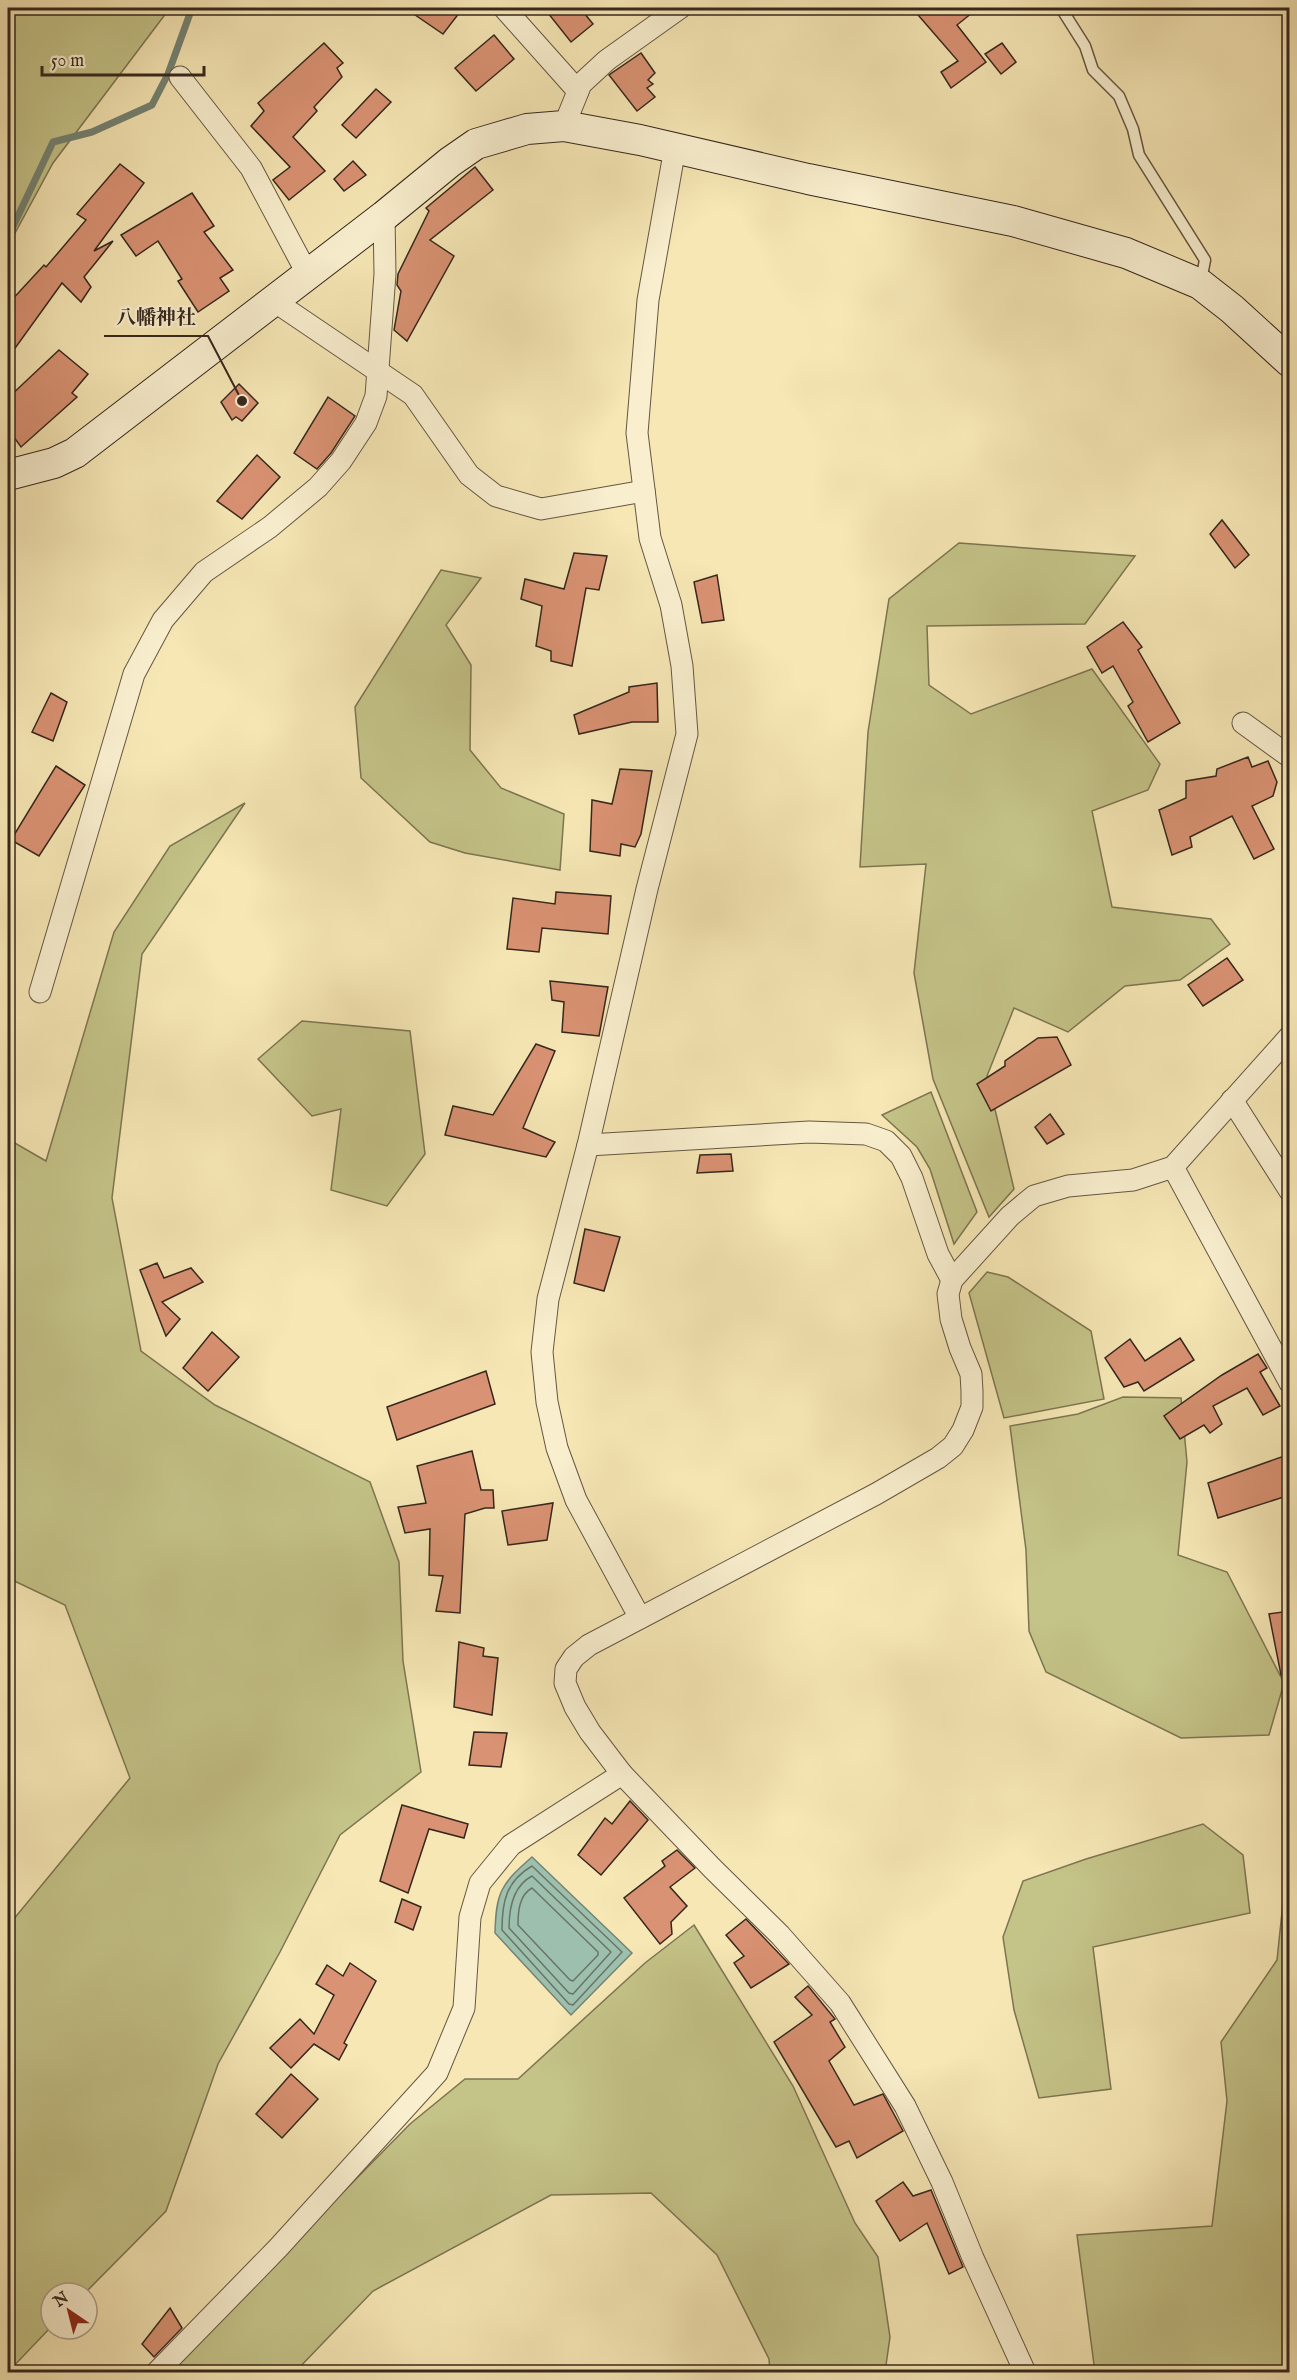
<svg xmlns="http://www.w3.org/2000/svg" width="1297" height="2380" font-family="'IM FELL English','Noto Serif JP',serif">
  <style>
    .green { fill: #c4c388; stroke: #7d7552; stroke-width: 1.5 }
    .water { fill: #9dc0ae; stroke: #748374; stroke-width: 1.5 }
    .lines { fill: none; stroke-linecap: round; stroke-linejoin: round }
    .shore { stroke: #6a7466; stroke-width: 1.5 }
    .stream { stroke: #748374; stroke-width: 7 }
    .building { fill: #d99273; stroke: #36271d; stroke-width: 1.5 }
    .lane-casing { stroke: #665743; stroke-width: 13 }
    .street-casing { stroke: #665743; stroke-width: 23 }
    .secondary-casing { stroke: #36271d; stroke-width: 32 }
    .lane { stroke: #f9efcf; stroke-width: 10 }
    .street { stroke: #f9efcf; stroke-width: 21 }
    .secondary { stroke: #f9efcf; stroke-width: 30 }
    .leader { fill: none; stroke: #36271d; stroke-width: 2 }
    .callout-dot { fill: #36271d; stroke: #f9efcf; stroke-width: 2 }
    .callout-label { font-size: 20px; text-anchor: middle; font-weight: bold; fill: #36271d; stroke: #f9efcf; stroke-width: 4.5; stroke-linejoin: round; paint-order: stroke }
  </style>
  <rect width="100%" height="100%" fill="#f6e7b5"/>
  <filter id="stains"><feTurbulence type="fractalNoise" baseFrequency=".00333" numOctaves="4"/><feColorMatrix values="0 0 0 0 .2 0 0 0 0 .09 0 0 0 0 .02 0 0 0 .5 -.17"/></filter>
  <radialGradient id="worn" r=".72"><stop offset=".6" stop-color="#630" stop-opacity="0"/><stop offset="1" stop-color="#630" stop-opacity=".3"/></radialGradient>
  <!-- green -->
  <g class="green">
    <polygon points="8,8 170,8 53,163 8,246"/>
    <polygon points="959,543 1135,556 1085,624 927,626 929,685 971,714 1092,669 1160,764 1148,790 1092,811 1112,907 1211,919 1230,944 1180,980 1125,986 1068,1032 1014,1008 987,1076 1014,1189 989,1217 933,1079 914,973 926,864 860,867 868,732 889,599"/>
    <polygon points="441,570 481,578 446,625 471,665 470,750 501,788 564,814 560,870 465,853 430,842 361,778 355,707"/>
    <polygon points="245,803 142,954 112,1198 141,1351 215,1405 370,1482 399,1562 403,1661 421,1772 340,1835 280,1952 218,2064 166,2211 85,2293 51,2293 51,2327 8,2372 8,1926 130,1778 65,1605 8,1578 8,1139 46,1161 114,932 170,846"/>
    <polygon points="302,1021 410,1031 425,1154 387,1206 331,1190 341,1109 312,1116 258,1059"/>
    <polygon points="931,1092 977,1212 954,1244 930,1169 917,1147 882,1115"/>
    <polygon points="987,1272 1008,1277 1091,1331 1104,1399 1004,1418 969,1293"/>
    <polygon points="1123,1397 1181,1398 1187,1462 1178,1555 1227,1572 1284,1683 1269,1735 1181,1738 1046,1672 1029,1631 1026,1550 1010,1426 1078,1414"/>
    <polygon points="1203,1824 1243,1855 1250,1913 1093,1947 1111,2089 1039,2098 1014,2010 1003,1937 1023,1881 1086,1859"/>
    <polygon points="1284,1893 1290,1895 1289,2372 1095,2372 1077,2235 1212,2226 1227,2101 1221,2042 1277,1960"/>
    <polygon points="694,1925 793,2086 855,2223 878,2257 890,2337 885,2372 770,2372 769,2359 717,2255 651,2193 551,2195 373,2291 295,2372 166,2372 410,2124 465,2079 518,2079 645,1963"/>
  </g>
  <!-- water -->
  <path class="water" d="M532,1857L632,1953L571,2015L495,1933C496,1892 501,1884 532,1857Z"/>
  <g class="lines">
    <!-- shore -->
    <g class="shore">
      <path d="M532,1866L622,1952L573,2005L569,2004L502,1930C502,1902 506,1881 532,1866Z"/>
      <path d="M532,1876L611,1952L573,1994L569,1993L509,1928C509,1907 513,1886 532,1876Z"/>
      <path d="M532,1888L598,1952V1955L573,1981L570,1980L518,1925C518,1912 519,1895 532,1888Z"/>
    </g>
    <!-- stream -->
    <polyline class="stream" points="8,237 53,142 92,132 152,105 168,74 192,8"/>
  </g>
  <!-- building -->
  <g class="building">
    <polygon points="405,8 463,8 443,34"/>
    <polygon points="544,8 580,8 593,24 571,42"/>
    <polygon points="912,8 978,8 957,25 986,62 951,88 941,72 958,61"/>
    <polygon points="494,35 514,59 476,91 455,68"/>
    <polygon points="324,43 343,63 337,68 342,77 314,107 317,111 293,137 325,171 289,200 273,180 290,167 251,126 264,111 258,103"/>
    <polygon points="1002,43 1016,62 1001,74 985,54"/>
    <polygon points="641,53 655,73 648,80 653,84 647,88 655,97 637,111 609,75"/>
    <polygon points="376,89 391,102 356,138 342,125"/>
    <polygon points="353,161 366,175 344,191 334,179"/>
    <polygon points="120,164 144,183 94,251 113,241 84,277 91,287 81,302 62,283 8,358 8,304 44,265 46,267 86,220 77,214"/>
    <polygon points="475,167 493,190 430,240 454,256 407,341 394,330 401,291 397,285 398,274 429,211 426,208"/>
    <polygon points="192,193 214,226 204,232 233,270 220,278 229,291 198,312 178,281 182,279 158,241 136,256 121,235"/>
    <polygon points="59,350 88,374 72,393 77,397 21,447 8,429 8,398"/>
    <polygon points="239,384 258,403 242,421 236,417 232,420 221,402"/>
    <polygon points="328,397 355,416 331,453 317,469 294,453"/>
    <polygon points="257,455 280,477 242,519 217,501"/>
    <polygon points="1222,520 1249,555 1235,568 1210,534"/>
    <polygon points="574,553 607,556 599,590 586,588 572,666 551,661 551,651 536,646 542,606 521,599 525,579 564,589"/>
    <polygon points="717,575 724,620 702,623 694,582"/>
    <polygon points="1123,622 1142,647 1138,650 1180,723 1148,742 1128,706 1133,702 1113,666 1102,673 1087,647"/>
    <polygon points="657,683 658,722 632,722 579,734 574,715 629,692 629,687"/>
    <polygon points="51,693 67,702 53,741 32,732"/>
    <polygon points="1248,757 1252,767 1268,761 1277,782 1273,796 1252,806 1274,849 1254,859 1232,816 1190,837 1192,847 1172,855 1159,810 1186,798 1186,781 1216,776 1217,769"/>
    <polygon points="56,766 85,785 39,856 11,840"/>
    <polygon points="620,769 652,771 641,834 635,847 621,844 620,856 590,851 592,800 612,804"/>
    <polygon points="556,892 611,896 608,934 542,928 539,952 507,949 513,898 555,904"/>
    <polygon points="1227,958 1243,980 1203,1006 1188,985"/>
    <polygon points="550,981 608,987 599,1036 562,1032 564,1002 552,1000"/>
    <polygon points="1057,1037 1071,1065 991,1111 977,1084 1005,1066 1005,1061 1038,1038"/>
    <polygon points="536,1044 555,1051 523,1128 555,1142 546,1157 445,1135 453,1106 493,1115"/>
    <polygon points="1050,1114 1064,1134 1047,1144 1035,1127"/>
    <polygon points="731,1154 733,1171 697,1173 700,1155"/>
    <polygon points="585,1229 620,1237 604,1291 574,1283"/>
    <polygon points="157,1263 164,1278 191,1268 203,1282 162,1302 180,1319 166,1336 140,1270"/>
    <polygon points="212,1332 239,1357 208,1391 183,1368"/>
    <polygon points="1180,1338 1194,1360 1144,1391 1138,1382 1124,1387 1105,1358 1130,1339 1145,1361"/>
    <polygon points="1258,1354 1267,1368 1260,1372 1280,1406 1263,1415 1247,1388 1213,1406 1222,1424 1210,1433 1204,1425 1180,1439 1164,1416 1222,1375"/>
    <polygon points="486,1371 495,1404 397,1440 387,1407"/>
    <polygon points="472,1451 481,1490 493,1490 494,1508 485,1508 465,1514 460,1613 436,1611 443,1576 429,1575 430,1529 405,1533 398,1507 426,1503 417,1466"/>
    <polygon points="1290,1454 1290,1495 1218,1518 1208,1483"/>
    <polygon points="553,1503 547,1540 508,1545 502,1511"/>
    <polygon points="1290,1611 1290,1674 1281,1675 1269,1614"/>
    <polygon points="459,1642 484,1648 483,1656 498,1658 492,1715 454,1707"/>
    <polygon points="474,1732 507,1733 501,1767 469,1765"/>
    <polygon points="630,1801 648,1820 601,1875 578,1855 605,1818 612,1824"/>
    <polygon points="402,1805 468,1824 464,1838 429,1829 408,1893 380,1881"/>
    <polygon points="677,1850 695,1868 670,1887 687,1906 671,1922 672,1934 660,1944 624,1898 665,1866 662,1861"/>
    <polygon points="402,1899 421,1907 413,1930 395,1922"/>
    <polygon points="746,1919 789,1964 751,1988 734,1963 744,1956 726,1935"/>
    <polygon points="350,1963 376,1981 344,2043 347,2045 339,2060 314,2044 291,2068 270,2048 300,2019 314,2034 334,1995 316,1984 327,1965 343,1976"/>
    <polygon points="808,1986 835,2019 830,2022 845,2047 829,2061 854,2105 883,2094 903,2131 857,2158 849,2141 836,2147 774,2042 812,2015 795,1997"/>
    <polygon points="291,2074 318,2099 282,2138 256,2114"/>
    <polygon points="903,2182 913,2196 931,2190 963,2267 949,2274 927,2223 900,2241 876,2201"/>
    <polygon points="170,2308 182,2328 154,2357 142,2344"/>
  </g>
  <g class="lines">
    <!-- lane casing -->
    <g class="lane-casing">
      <polyline id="lane" points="1061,8 1085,46 1093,70 1119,96 1133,129 1139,155 1205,260 1201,281"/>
    </g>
    <!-- street casing -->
    <g class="street-casing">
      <g id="street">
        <polyline points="504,8 578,91"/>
        <polyline points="180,77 251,168 308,275"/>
        <polyline points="564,126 581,84 607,60 680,8"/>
        <polyline points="274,301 413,395 469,475 496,496 541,509 644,491"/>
        <polyline points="1243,723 1290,757"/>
        <polyline points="40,992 134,674 163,620 204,572 270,527 318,487 341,461 366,423 376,396 385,274 384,216"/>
        <polyline points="1232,1100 1290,1191"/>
        <polyline points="588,1145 809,1132 866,1134 886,1141 901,1156 912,1178 938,1254 952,1280"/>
        <polyline points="1173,1167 1290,1383"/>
        <polyline points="640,1618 576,1500 557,1448 547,1402 542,1352 548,1299 588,1145 647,889 687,734 682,666 671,605 650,538 637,433 648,300 675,148"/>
        <polyline points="157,2372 278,2248 437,2073 464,2008 470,1917 480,1883 511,1845 622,1774"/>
        <polyline points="1025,2372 973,2258 942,2182 905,2106 840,2003 780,1935 712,1868 622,1774 590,1732 575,1707 565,1683 566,1669 574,1657 589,1645 876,1494 938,1458 953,1446 963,1430 972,1407 972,1391 971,1374 960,1348 951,1319 948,1294 952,1280 1010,1216 1034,1196 1068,1186 1133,1180 1173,1167 1290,1036"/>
      </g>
    </g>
    <!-- secondary casing -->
    <g class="secondary-casing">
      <polyline id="secondary" points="8,475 54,463 75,453 384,216 450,162 476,144 527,129 564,126 640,140 808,179 1013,221 1126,253 1200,284 1232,309 1290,362"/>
    </g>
    <!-- lane -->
    <use href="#lane" class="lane"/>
    <!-- street -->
    <use href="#street" class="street"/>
    <!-- secondary -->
    <use href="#secondary" class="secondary"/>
  </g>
  <!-- callouts -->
  <path class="leader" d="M242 401L208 336H104"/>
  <circle class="callout-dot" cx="242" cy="401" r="6"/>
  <g class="callout-label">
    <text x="156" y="324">八幡神社</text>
  </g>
  <!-- margin -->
  <rect width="1297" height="2380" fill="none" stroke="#f6e7b5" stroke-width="30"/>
  <rect x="9" y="9" width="1279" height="2362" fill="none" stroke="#36271d" stroke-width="3"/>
  <rect x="15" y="15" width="1267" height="2350" fill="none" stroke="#36271d" stroke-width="1.5"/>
  <!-- north arrow -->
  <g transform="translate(69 2311) rotate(325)"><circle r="28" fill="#f9efcf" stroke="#ab9f88" stroke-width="1.5"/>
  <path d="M0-4.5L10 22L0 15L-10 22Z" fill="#8f2418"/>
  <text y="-9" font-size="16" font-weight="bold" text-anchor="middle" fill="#36271d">N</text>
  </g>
  <!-- scale -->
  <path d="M42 66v9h162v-9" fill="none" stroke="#36271d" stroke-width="3"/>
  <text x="51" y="66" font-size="18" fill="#36271d" stroke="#f9efcf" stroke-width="4.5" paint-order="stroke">50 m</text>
  <rect width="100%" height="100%" filter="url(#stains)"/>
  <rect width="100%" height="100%" fill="url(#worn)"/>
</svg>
